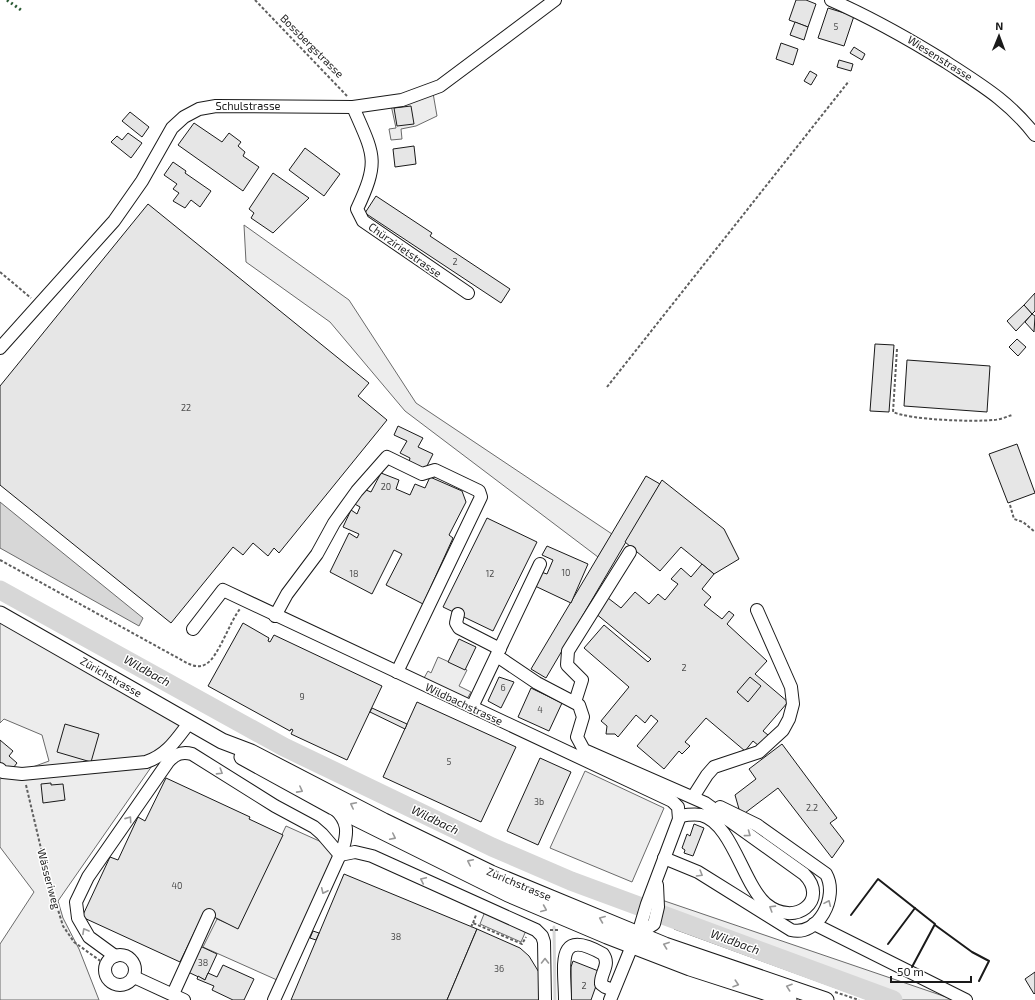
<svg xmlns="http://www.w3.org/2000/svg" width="1035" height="1000" font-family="'Exo 2',sans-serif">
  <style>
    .built { fill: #ededed; stroke: #6a6a6a }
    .water { fill: #d7d7d7; stroke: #6a6a6a }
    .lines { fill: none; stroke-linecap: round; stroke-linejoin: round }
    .stream { stroke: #d7d7d7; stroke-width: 3 }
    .river { stroke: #d7d7d7; stroke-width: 19 }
    .building { fill: #e6e6e6; stroke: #1a1a1a }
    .minor-casing { stroke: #1a1a1a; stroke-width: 14 }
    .major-casing { stroke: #1a1a1a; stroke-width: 17 }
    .path { stroke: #5f5f5f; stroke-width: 2; stroke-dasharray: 3 2; stroke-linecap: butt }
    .minor { stroke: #fff; stroke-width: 12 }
    .major { stroke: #fff; stroke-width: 15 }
    .hedge { stroke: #2b5a34; stroke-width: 3; stroke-dasharray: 2 3; stroke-linecap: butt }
    .wall { stroke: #1a1a1a; stroke-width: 2 }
    .oneway { stroke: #989898 }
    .labels { text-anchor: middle; stroke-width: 3; stroke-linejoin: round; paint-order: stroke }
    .number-label { font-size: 9px; fill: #4d4d4d }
    .street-label { font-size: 11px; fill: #1a1a1a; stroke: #fff }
    .water-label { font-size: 12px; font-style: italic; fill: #1a1a1a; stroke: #fff }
  </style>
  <rect width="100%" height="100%" fill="#fff"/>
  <!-- built -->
  <g class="built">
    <polygon points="433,93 437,116 416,126 401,129 402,139 391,140 389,129 396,128 391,105"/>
    <polygon points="244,225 349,300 416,403 612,534 598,557 405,411 330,322 246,262"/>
    <polygon points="0,615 189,723 154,763 58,901 63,918 79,949 99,1000 0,1000 0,944 34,892 0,847 0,779 49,761 42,735 4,719 0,723"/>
    <polygon points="438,657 467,670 459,686 471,692 467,699 424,678 428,671 431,673"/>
    <polygon points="585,771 664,808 632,882 550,848"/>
    <polygon points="286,826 337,849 277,980 203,947 217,919 238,928"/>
    <polygon points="650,896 955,1000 869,1000 674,929"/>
    <polygon points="486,909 528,926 521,942 480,924"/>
  </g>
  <!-- water -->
  <polygon class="water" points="0,502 143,618 139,626 0,548"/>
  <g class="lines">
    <!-- stream -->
    <polyline class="stream" points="554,927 555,1000"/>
    <!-- river -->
    <polyline class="river" points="0,590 284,747 492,847 571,881 893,1000"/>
  </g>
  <!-- building -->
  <g class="building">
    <polygon points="796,0 806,0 816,4 808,27 789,20"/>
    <polygon points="828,8 854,16 844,46 818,38"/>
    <polygon points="795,22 808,27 804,40 790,35"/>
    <polygon points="781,43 798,49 793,65 776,59"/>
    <polygon points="854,47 865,54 862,60 850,53"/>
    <polygon points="839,60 853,64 851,71 837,67"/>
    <polygon points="810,71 817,75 811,85 804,81"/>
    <polygon points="411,106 414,124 397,126 394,108"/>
    <polygon points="130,112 149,127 142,137 122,121"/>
    <polygon points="194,123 222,142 229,133 241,142 238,146 245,152 243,156 259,167 243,191 178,145"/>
    <polygon points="128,133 142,143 131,158 111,142 117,136 122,140"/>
    <polygon points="414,146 416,164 395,167 393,149"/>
    <polygon points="305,148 340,174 324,196 289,170"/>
    <polygon points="173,162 186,171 185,173 211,191 200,207 191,200 185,208 173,201 179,193 173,189 177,184 164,175"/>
    <polygon points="273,173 309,198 273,233 251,218 254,213 249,209"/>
    <polygon points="376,196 432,233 430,236 510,289 501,303 365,213"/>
    <polygon points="148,204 369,383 358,396 387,420 279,553 274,548 268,556 253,543 243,555 233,547 171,623 0,485 0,386"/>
    <polygon points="1035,293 1035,311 1032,314 1024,305"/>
    <polygon points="1024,305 1032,314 1016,331 1007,321"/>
    <polygon points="1032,314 1035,316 1034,332 1025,322"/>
    <polygon points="1017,339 1026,347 1018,356 1009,347"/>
    <polygon points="875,344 894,345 889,412 870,411"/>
    <polygon points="907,360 990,366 987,412 904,406"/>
    <polygon points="398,426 423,438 418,447 433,454 425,470 409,462 410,458 400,453 407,441 394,435"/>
    <polygon points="1017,444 1035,493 1008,503 989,454"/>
    <polygon points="381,473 399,480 396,489 410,495 415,484 425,488 430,477 462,491 466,502 449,535 453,538 423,604 386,585 402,554 394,550 372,594 330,572 349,533 357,538 359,534 343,527 351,510 357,514 360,507 353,503 361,488 371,492"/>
    <polygon points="646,476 660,484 546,678 531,669"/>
    <polygon points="662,480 724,529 739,559 714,574 681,547 660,571 625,542"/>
    <polygon points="487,518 537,542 493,631 443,607"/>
    <polygon points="547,546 588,564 571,603 535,586 541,572 547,574 553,560 542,555"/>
    <polygon points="702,564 714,574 702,589 711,597 704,605 722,619 729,611 734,615 727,624 767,661 755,674 788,702 763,731 768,735 759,746 753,741 745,751 706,718 685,742 690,746 682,754 679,751 664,769 637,746 658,721 651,715 645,723 636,715 618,737 615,734 606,734 607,726 601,721 629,687 584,648 604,625 648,662 651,659 595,613 608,598 621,608 635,592 649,604 658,594 665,600 678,584 671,579 681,568 691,577"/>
    <polygon points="243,623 269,638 268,641 270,642 274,635 382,686 347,760 291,734 293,730 291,729 290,731 208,686"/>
    <polygon points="459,639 476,647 465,670 448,662"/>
    <polygon points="499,677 514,682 501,708 488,701"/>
    <polygon points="750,677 761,686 748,702 737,692"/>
    <polygon points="531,688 562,703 549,731 518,717"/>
    <polygon points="417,702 516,747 481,822 383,777"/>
    <polygon points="372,708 407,724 405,729 370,712"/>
    <polygon points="65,724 99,734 91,762 57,752"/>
    <polygon points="0,740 13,751 9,756 17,763 10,772 0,764"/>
    <polygon points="782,744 837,818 830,823 844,841 832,858 778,788 741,816 735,795 756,779 749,769"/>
    <polygon points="540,758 571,772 538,845 507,831"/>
    <polygon points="166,778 250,817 249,819 283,835 238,929 204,912 180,962 82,917 110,857 118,860 138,817 145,821"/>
    <polygon points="51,783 51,785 63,784 65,800 43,803 41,784"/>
    <polygon points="694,824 704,828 693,856 684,853 685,850 682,848 687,834 690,836"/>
    <polygon points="344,874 477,929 447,1000 291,1000"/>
    <polygon points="477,929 520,948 529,956 540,974 540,1000 447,1000"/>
    <polygon points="313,931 319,933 316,940 310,938"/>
    <polygon points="200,946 217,954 205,980 188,972"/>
    <polygon points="573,961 601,972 591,1000 571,1000 571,967"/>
    <polygon points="223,965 254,979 244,1000 233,1000 212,990 214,986 197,979 198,976 205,980 208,973 217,977"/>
    <polygon points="1035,972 1035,993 1034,994 1025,979"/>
  </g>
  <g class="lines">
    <!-- minor casing -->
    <g class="minor-casing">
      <g id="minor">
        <path d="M831,0C872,18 909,39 946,62C981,85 1009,101 1035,135"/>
        <path d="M353,107C374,155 380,160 357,209L363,221L468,293"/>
        <polyline points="0,348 114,221 142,181 172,128 184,117 199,109 216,106 353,107 402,100 440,86 555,0"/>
        <polyline points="458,614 456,623 459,628 500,649"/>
        <polyline points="275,616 287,594 317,554 334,523 357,491 387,457 422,474 435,470 479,491 481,497 397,672"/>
        <polyline points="193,629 223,590 672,801 678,807 679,819 647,904 638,934"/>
        <path d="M497,656L537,683L579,705L583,717L577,737L584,750L705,803L804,874C830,900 795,928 766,904C743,884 732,823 701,815C694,814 686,815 680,816"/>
        <polyline points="575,702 582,680 567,665 568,651 630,552"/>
        <polyline points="472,707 540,564"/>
        <path d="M0,769L3,772L22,774L146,762C167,755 176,740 189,723"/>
        <polyline points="693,797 707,775 714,767 759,752 783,730 789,719 793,704 791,687 757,610"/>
        <polyline points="340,855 355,852 372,856 536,930 542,936 544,942 545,1000"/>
        <path d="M664,858L698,872L791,930C818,937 839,897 826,874L757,825L720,807"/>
        <polyline points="814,924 966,1000"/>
        <polyline points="638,934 654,924 658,907 657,885"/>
        <circle cx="120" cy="970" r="15"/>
        <path d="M115,956L89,937L78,918L76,902L88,877L168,762C175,754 182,751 192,754L275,806L314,827L322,834L340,855"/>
        <polyline points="134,977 184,1000"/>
        <polyline points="173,994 209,915"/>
        <path d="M274,1000L343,848C348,832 348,821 335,809"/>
        <path d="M565,1000C565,967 554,926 603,954C611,965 600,973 601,984L605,987L613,990"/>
        <polyline points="610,1000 632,946"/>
      </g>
    </g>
    <!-- major casing -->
    <g class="major-casing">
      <g id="major">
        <polyline points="0,614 222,741 251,752 384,821 491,873 665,945 826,1000"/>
        <polyline points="242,757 333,807 508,894 607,936 690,968 789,1000"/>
      </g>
    </g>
    <!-- path -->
    <g class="path">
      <polyline points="255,0 347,96"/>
      <polyline points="0,272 31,298"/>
      <path d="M897,349L893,412C911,420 973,422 993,420C999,420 1006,417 1012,415"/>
      <polyline points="607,387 849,81"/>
      <polyline points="1010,505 1014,519 1023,522 1035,532"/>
      <path d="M0,560L187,663C193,666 200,668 206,664C218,658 230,621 240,609"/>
      <polyline points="26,785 47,874 63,926 74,942 106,965"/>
      <polyline points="473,923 476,915"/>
      <polyline points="471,927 473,923 522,944 526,937"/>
      <polyline points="550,930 560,930"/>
      <polyline points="835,992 859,1000"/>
    </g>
    <!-- minor -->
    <use href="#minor" class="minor"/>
    <!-- major -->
    <use href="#major" class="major"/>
    <!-- hedge -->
    <polyline class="hedge" points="7,0 21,10"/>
    <!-- wall -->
    <g class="wall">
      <polyline points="851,915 878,879 935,924 912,967"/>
      <polyline points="935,925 972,952 989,961 979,981"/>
      <polyline points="888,944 915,908"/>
    </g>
  </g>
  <!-- one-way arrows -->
  <defs><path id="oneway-chevron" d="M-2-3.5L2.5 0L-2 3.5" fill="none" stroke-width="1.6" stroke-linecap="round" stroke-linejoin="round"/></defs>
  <g class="oneway">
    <use href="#oneway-chevron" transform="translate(220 772) rotate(32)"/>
    <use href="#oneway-chevron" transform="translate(300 790) rotate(28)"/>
    <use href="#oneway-chevron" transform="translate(353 805) rotate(-153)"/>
    <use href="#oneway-chevron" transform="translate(129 819) rotate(-55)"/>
    <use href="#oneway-chevron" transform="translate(748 834) rotate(36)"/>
    <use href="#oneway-chevron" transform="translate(393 837) rotate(26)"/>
    <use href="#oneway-chevron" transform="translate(470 862) rotate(-154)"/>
    <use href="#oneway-chevron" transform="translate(700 874) rotate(31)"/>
    <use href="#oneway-chevron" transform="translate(423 880) rotate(-155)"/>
    <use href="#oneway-chevron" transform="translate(324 891) rotate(115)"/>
    <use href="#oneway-chevron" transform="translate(828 903) rotate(-66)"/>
    <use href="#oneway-chevron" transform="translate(772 908) rotate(-148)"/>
    <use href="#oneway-chevron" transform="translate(544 909) rotate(23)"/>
    <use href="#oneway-chevron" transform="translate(602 919) rotate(-158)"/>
    <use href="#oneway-chevron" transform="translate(85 931) rotate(-119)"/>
    <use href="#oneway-chevron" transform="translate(666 945) rotate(-160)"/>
    <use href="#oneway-chevron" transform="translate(545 961) rotate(-90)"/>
    <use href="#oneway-chevron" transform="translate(736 984) rotate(18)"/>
    <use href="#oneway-chevron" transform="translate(789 987) rotate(-161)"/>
  </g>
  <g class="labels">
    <!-- number labels -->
    <g class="number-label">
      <text x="836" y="30">5</text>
      <text x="455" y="265">2</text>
      <text x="186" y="411">22</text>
      <text x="386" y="490">20</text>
      <text x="566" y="576">10</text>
      <text x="354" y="577">18</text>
      <text x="490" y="577">12</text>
      <text x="684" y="671">2</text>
      <text x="503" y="691">6</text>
      <text x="302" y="700">9</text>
      <text x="540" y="713">4</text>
      <text x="449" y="765">5</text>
      <text x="539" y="805">3b</text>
      <text x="812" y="811">2.2</text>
      <text x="177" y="889">40</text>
      <text x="396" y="940">38</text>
      <text x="203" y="966">38</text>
      <text x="499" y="972">36</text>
      <text x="584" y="989">2</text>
    </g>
    <!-- street labels -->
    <g class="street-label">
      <text transform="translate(312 46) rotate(45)" y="4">Bossbergstrasse</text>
      <text transform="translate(940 58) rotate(32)" y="4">Wiesenstrasse</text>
      <text x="248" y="110">Schulstrasse</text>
      <text transform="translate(405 250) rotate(35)" y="4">Chürzirietstrasse</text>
      <text transform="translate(111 677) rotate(30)" y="4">Zürichstrasse</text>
      <text transform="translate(464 704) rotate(25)" y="4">Wildbachstrasse</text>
      <text transform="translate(49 879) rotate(75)" y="4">Wässeriweg</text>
      <text transform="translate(519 884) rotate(23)" y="4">Zürichstrasse</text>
    </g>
    <!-- water labels -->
    <g class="water-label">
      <text transform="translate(147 671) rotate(29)" y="4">Wildbach</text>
      <text transform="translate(435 820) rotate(26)" y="4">Wildbach</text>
      <text transform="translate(735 942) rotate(20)" y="4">Wildbach</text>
    </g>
  </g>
  <!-- north arrow -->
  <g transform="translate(999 36) rotate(1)" stroke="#ffffff" stroke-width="3" paint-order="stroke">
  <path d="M0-3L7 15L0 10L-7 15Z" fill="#1a1a1a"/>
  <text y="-6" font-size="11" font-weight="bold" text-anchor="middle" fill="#1a1a1a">N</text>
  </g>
  <!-- scale -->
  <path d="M891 976v6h80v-6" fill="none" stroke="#1a1a1a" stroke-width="2"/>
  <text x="897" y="976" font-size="12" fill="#1a1a1a" stroke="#ffffff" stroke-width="3" paint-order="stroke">50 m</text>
</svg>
